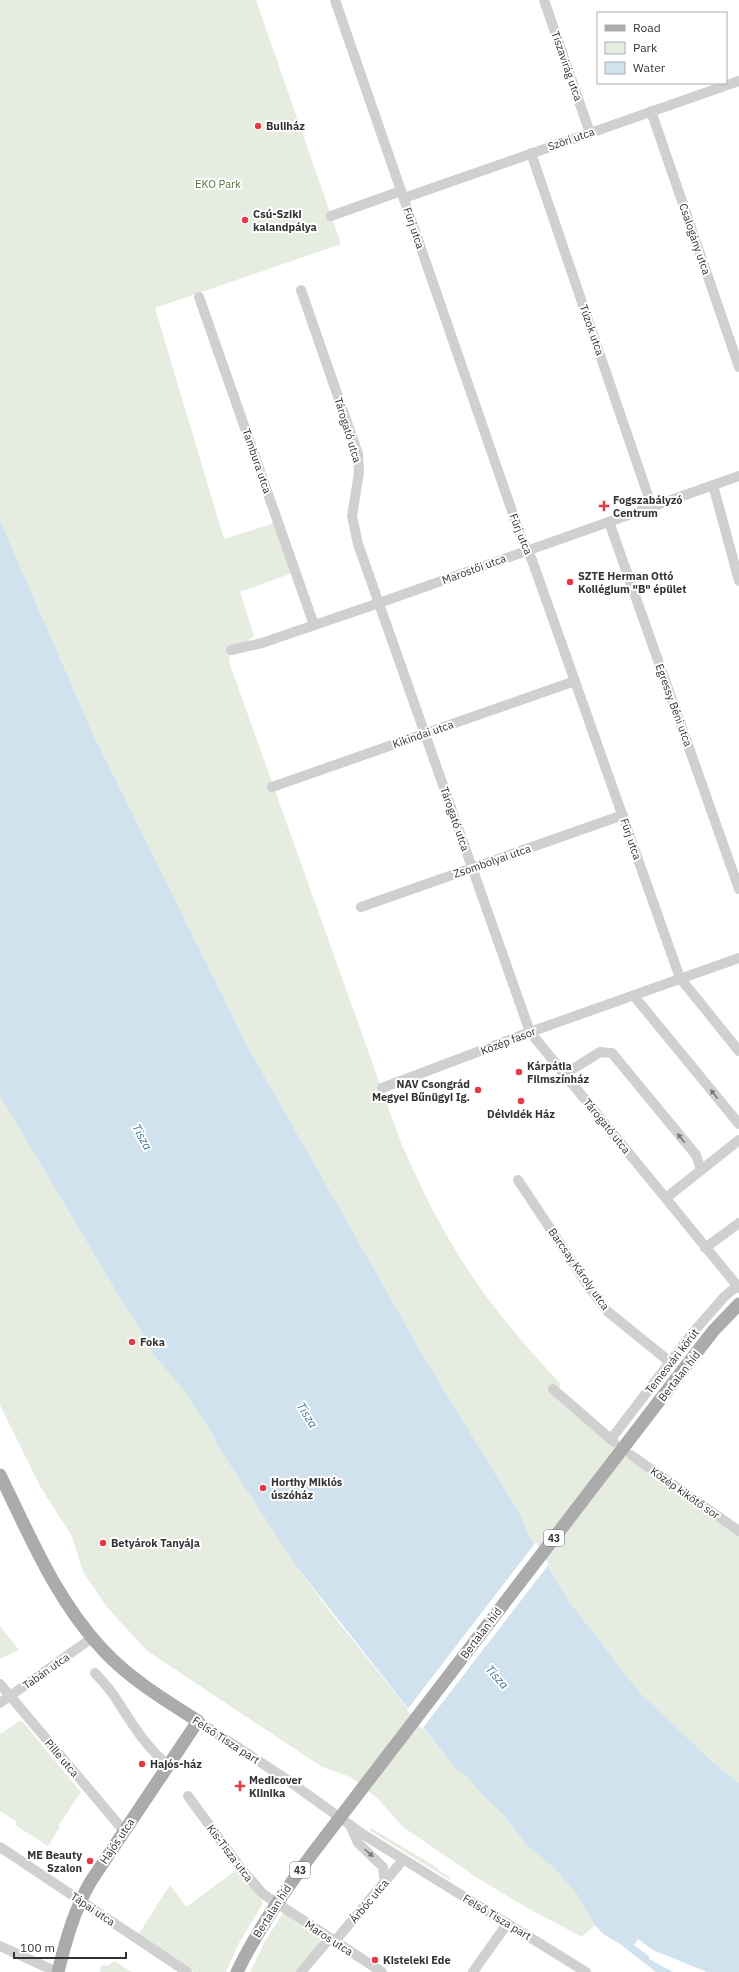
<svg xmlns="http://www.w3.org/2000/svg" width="739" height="1972" font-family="'IBM Plex Sans',sans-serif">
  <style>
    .green { fill: #e6ecdf }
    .water { fill: #cfe2ee }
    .pier { fill: #fff }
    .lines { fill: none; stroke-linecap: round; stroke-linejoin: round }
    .minor { stroke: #d0d0d0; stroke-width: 10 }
    .major { stroke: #ababab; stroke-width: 13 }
    .major-bridge { stroke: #ababab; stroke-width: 13 }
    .oneway { fill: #7a7a7a }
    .poi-dot { fill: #e63946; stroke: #fff; stroke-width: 1.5 }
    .labels { text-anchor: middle; stroke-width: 4; stroke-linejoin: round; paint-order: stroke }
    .shield { fill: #fff; stroke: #707070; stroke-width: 1 }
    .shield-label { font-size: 10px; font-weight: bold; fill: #333 }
    .street-label { font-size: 11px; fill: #333; stroke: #fff }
    .poi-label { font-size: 11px; font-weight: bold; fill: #333; stroke: #fff; text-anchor: start }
    .park-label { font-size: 11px; fill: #56703f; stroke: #fff }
    .water-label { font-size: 12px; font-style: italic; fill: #3f7597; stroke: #fff }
  </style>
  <rect width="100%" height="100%" fill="#fff"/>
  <!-- green -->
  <g class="green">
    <path d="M0,0H256L341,244L155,308L224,539L275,523L292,573L240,592L254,636L230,655L229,662L401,1143C416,1176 431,1209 450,1241C480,1293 519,1340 560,1383L559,1398L601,1437L634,1463L739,1535V1783L715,1764L640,1693L568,1600L528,1534L521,1516L423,1355L250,1051L93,734L0,520Z"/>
    <polygon points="0,1096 120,1298 137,1324 153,1354 183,1388 212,1433 217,1445 296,1566 328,1609 456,1769 467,1777 485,1798 502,1813 527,1846 554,1868 576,1893 595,1925 582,1937 529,1909 479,1879 403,1827 378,1799 351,1777 322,1767 146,1650 107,1607 83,1572 72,1536 41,1488 0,1405"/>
    <polygon points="0,1626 19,1650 0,1659"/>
    <polygon points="21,1720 81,1792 58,1826 60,1827 48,1846 15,1825 17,1822 0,1811 0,1734"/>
    <polygon points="371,1828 438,1868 438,1870 451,1878 450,1880 369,1830"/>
    <polygon points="239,1868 263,1903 239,1943 226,1972 194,1972 138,1935 170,1885 186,1907"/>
    <polygon points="283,1913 324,1941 297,1972 250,1972 264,1943"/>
    <polygon points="115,1961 131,1972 100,1972 101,1965 107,1966"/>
  </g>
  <!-- water -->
  <polygon class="water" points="0,520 93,734 250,1051 423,1355 521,1516 528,1534 568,1600 640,1693 715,1764 739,1783 739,1972 656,1972 620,1944 603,1934 595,1925 576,1893 554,1868 527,1846 502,1813 485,1798 467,1777 456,1769 296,1566 217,1445 212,1433 183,1389 153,1354 137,1324 120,1298 0,1096"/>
  <!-- pier -->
  <g class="pier">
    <polygon points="536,1542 549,1564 422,1729 407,1710"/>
    <polygon points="638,1939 653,1950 707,1972 673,1972 649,1959 650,1957 634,1945"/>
  </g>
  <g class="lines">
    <!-- minor -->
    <g class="minor">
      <polyline points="335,0 521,537 532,560 680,978 739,1051"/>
      <polyline points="544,0 590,133"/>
      <polyline points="651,111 739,367"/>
      <polyline points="531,153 652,507"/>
      <polyline points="404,198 739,81"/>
      <polyline points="331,216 401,191"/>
      <polyline points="301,290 358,454 359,473 352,516 358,544 530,1032 739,1288"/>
      <polyline points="199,297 314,625"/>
      <polyline points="713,485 739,581"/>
      <polyline points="609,522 739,889"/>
      <polyline points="231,650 262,643 379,603 739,476"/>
      <polyline points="272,787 575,681"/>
      <polyline points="361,907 623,815"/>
      <polyline points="634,996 739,1124"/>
      <polyline points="565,1074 600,1052 612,1053 696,1155 701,1170"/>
      <polyline points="382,1088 530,1032 739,958"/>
      <polyline points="518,1180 587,1284 607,1311 670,1362"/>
      <polyline points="666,1198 739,1140"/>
      <polyline points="705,1248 739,1223"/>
      <polyline points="553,1389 614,1442"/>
      <polyline points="611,1439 690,1336 724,1297 737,1286"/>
      <polyline points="631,1455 739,1531"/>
      <path d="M95,1673C103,1682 112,1691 118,1702C133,1725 146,1747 168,1765"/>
      <polyline points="0,1684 124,1831"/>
      <polyline points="0,1703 92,1638"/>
      <polyline points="198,1721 286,1779 364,1835 586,1972"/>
      <polyline points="188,1796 242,1870 263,1894 382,1972"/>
      <polyline points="350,1825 358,1843 383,1867 385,1883"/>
      <polyline points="0,1847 187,1972"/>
      <polyline points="335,1941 403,1860"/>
      <polyline points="0,1946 57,1972"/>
      <polyline points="301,1972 330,1938"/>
      <polyline points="473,1972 507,1924"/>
    </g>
    <!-- major -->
    <path class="major" d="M0,1475C30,1536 56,1600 103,1650C130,1679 165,1700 198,1721L91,1881C74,1910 66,1940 58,1972"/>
    <!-- major-bridge -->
    <path class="major-bridge" d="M237,1972C258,1929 284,1892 312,1854L679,1375L714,1330L739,1304"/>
  </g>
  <!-- one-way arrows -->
  <defs><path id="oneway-solid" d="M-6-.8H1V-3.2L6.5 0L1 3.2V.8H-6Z"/></defs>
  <g class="oneway">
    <use href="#oneway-solid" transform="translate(714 1094) rotate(-129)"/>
    <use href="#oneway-solid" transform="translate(681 1138) rotate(-129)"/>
    <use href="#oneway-solid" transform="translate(369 1853) rotate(42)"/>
  </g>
  <!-- markers -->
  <g class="poi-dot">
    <circle cx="258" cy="126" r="4"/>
    <circle cx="245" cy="220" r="4"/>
    <path d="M602 500h4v4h4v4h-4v4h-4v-4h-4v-4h4z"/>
    <circle cx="570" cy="582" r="4"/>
    <circle cx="519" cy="1072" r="4"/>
    <circle cx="478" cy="1090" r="4"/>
    <circle cx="521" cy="1101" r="4"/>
    <circle cx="132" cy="1342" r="4"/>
    <circle cx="263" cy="1488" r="4"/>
    <circle cx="103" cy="1543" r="4"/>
    <circle cx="142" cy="1764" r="4"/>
    <path d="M238 1780h4v4h4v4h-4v4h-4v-4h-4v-4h4z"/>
    <circle cx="90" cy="1861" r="4"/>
    <circle cx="375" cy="1960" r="4"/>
  </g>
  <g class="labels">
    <!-- shield labels -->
    <g class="shield">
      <rect x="544" y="1530" width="20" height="16" rx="3"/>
      <rect x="290" y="1862" width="20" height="16" rx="3"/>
    </g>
    <g class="shield-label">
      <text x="554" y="1542">43</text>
      <text x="300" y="1874">43</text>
    </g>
    <!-- street labels -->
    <g class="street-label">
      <text transform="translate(567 66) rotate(71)" y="4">Tiszavirág utca</text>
      <text transform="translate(571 139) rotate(-19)" y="4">Szöri utca</text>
      <text transform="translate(414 228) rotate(71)" y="4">Fürj utca</text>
      <text transform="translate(695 239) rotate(71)" y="4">Csalogány utca</text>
      <text transform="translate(592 330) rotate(71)" y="4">Túzok utca</text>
      <text transform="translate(348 430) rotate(73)" y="4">Tárogató utca</text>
      <text transform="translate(257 461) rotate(71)" y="4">Tambura utca</text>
      <text transform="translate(521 534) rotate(68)" y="4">Fürj utca</text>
      <text transform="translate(474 569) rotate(-20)" y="4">Marostői utca</text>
      <text transform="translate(674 705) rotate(70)" y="4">Egressy Béni utca</text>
      <text transform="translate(423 734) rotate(-19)" y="4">Kikindai utca</text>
      <text transform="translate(455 819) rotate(71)" y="4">Tárogató utca</text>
      <text transform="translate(631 839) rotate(71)" y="4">Fürj utca</text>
      <text transform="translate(492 861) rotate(-19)" y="4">Zsombolyai utca</text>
      <text transform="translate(508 1041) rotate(-21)" y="4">Közép fasor</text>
      <text transform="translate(607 1126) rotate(51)" y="4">Tárogató utca</text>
      <text transform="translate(579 1269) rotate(55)" y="4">Barcsay Károly utca</text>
      <text transform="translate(672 1361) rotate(-52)" y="4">Temesvári körút</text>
      <text transform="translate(679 1376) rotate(-52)" y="4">Bertalan híd</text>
      <text transform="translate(685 1493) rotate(35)" y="4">Közép kikötő sor</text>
      <text transform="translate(481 1633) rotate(-53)" y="4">Bertalan híd</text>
      <text transform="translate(46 1671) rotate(-35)" y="4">Tabán utca</text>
      <text transform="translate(226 1740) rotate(33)" y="4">Felső Tisza part</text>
      <text transform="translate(62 1758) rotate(50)" y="4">Pille utca</text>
      <text transform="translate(117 1841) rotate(-56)" y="4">Hajós utca</text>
      <text transform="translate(230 1853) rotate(53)" y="4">Kis-Tisza utca</text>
      <text transform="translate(369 1901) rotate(-50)" y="4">Árbóc utca</text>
      <text transform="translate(93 1909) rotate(34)" y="4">Tápai utca</text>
      <text transform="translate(272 1911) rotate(-57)" y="4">Bertalan híd</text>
      <text transform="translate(497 1917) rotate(31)" y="4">Felső Tisza part</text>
      <text transform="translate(329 1938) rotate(33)" y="4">Maros utca</text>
    </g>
    <!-- poi labels -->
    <g class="poi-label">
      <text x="266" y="130">Buliház</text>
      <text x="253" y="218">Csú-Sziki<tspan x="253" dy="13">kalandpálya</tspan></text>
      <text x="613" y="504">Fogszabályzó<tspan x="613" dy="13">Centrum</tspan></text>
      <text x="578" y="580">SZTE Herman Ottó<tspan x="578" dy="13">Kollégium "B" épület</tspan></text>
      <text x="527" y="1070">Kárpátia<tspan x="527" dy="13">Filmszínház</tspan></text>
      <text x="470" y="1088" text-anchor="end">NAV Csongrád<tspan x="470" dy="13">Megyei Bűnügyi Ig.</tspan></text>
      <text x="521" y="1118" text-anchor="middle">Délvidék Ház</text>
      <text x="140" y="1346">Foka</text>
      <text x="271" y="1486">Horthy Miklós<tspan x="271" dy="13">úszóház</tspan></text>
      <text x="111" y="1547">Betyárok Tanyája</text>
      <text x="150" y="1768">Hajós-ház</text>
      <text x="249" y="1784">Medicover<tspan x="249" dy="13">Klinika</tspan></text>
      <text x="82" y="1859" text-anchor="end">ME Beauty<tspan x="82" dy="13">Szalon</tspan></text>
      <text x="383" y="1964">Kisteleki Ede</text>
    </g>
    <!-- park labels -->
    <g class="park-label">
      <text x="218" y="188">EKO Park</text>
    </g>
    <!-- water labels -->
    <g class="water-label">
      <text transform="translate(142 1137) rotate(61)" y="4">Tisza</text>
      <text transform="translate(307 1415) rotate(58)" y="4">Tisza</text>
      <text transform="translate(497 1677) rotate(48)" y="4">Tisza</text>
    </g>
  </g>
  <!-- legend -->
  <rect x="597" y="12" width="130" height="72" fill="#ffffff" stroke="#adadad"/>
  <rect x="605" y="25" width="20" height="6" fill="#ababab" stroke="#adadad"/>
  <text x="633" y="32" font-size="12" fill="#333333">Road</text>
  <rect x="605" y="42" width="20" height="12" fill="#e6ecdf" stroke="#adadad"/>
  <text x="633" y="52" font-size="12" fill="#333333">Park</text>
  <rect x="605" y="62" width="20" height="12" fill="#cfe2ee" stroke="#adadad"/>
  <text x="633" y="72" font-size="12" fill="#333333">Water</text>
  <!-- scale -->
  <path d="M14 1952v6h112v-6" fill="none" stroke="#333333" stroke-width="2"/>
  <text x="20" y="1952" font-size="12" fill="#333333" stroke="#ffffff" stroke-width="3" paint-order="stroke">100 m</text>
</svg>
